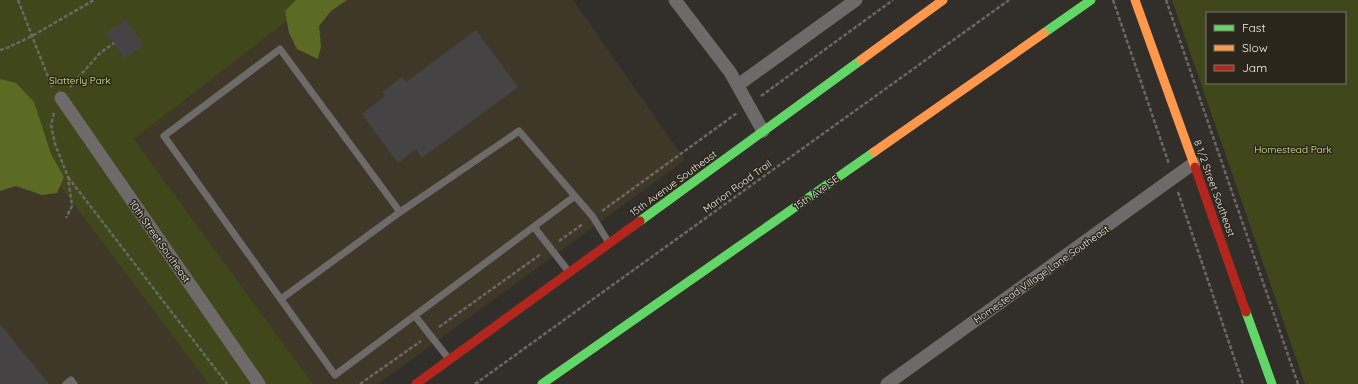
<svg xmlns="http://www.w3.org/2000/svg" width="1358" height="384" font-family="Quicksand,sans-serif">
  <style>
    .built { fill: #3f3829 }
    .green { fill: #40471a; fill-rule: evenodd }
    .forest { fill: #5d6a23 }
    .building { fill: #454343 }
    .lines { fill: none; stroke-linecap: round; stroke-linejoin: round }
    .path { stroke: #6a6866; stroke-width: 2.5; stroke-dasharray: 4 2; stroke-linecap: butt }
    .lane { stroke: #6d6a69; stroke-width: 7 }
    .street { stroke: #6d6a69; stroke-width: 13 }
    .fast { stroke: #63d668; stroke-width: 9 }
    .slow { stroke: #ff974d; stroke-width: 9 }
    .jam { stroke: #b3261e; stroke-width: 9 }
    .labels { text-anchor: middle; stroke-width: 3; stroke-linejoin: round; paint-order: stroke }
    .park-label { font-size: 10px; fill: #d9f084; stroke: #2b261c }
    .street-label { font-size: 10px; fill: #f4f1ea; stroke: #2b261c }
  </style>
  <rect width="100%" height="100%" fill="#322f2a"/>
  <!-- built -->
  <g class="built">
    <polygon points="309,0 573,0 685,160 378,384 313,384 134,139"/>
    <polygon points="25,137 211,384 0,384 0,157"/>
  </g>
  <!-- green -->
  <g class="green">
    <polygon points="0,0 314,0 134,139 313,384 209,384 25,139 0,158"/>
    <path d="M1172,0H1358V384H1305ZM1207,13H1345V83H1207Z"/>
  </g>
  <!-- forest -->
  <g class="forest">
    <polygon points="296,0 347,0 331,11 319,26 321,46 318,59 297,49 289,33 285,11"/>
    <polygon points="0,79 16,83 34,102 51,154 64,177 57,193 42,195 16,186 0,191"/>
  </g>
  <!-- building -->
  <g class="building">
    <polygon points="126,19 144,45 124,59 106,33"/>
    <polygon points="476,30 518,87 422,158 416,149 398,163 362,114 385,96 382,92 402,77 406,82"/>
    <polygon points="0,324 49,384 0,384"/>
  </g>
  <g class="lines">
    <!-- path -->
    <g class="path">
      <polyline points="18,0 52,87"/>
      <polyline points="1113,0 1169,164"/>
      <polyline points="1166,0 1298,384"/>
      <polyline points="0,50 7,48 32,36 94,0"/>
      <polyline points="70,87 100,53 114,43"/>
      <polyline points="761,96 893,0"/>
      <polyline points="54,113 51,125 55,144 68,177 72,206 66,218"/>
      <polyline points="68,177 227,384"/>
      <polyline points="1178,192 1243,384"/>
      <polyline points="602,211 737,113"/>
      <polyline points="559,241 583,224"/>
      <polyline points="439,327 541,254"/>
      <polyline points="360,384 421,341"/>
      <polyline points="475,384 1009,0"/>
    </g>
    <!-- lane -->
    <g class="lane">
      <polyline points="575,196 335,375 164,136 280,49 400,212 519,131 593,217 609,243"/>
      <polyline points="534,227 569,272"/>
      <polyline points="281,299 400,212"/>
      <polyline points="415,316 449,359"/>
      <polyline points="66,384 71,380 74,384"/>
    </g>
    <!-- street -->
    <g class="street">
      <polyline points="675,0 730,72 763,131"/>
      <polyline points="738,85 856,0"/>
      <polyline points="61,98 259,384"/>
      <polyline points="887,384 1194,163"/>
    </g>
    <!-- fast -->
    <g class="fast">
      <polyline points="1044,33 1091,0"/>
      <polyline points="640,221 861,60"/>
      <polyline points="1246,312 1272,384"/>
      <polyline points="542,384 874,152"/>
    </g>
    <!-- slow -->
    <g class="slow">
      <polyline points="1135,0 1195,167"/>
      <polyline points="861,60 943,0"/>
      <polyline points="874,152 1044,33"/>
    </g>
    <!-- jam -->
    <g class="jam">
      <polyline points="1195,167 1246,312"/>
      <polyline points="416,384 640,221"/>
    </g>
  </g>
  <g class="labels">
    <!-- park labels -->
    <g class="park-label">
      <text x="80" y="84">Slatterly Park</text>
      <text x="1293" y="153">Homestead Park</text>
    </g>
    <!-- street labels -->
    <g class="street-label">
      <text transform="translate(673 183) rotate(-36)" y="4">15th Avenue Southeast</text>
      <text transform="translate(737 186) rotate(-36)" y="4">Marion Road Trail</text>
      <text transform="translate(1215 188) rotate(70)" y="4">8 1/2 Street Southeast</text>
      <text transform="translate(816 192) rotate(-35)" y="4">15th Ave SE</text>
      <text transform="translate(160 241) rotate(55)" y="4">10th Street Southeast</text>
      <text transform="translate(1041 274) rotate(-35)" y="4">Homestead Village Lane Southeast</text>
    </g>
  </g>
  <!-- legend -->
  <rect x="1206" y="12" width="140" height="72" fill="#2b261c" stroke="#7b776e"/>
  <rect x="1214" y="25" width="20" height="6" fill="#63d668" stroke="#7b776e"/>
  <text x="1242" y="32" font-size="12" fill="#f4f1ea">Fast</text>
  <rect x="1214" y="45" width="20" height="6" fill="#ff974d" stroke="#7b776e"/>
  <text x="1242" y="52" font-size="12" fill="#f4f1ea">Slow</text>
  <rect x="1214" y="65" width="20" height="6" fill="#b3261e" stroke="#7b776e"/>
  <text x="1242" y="72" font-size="12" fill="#f4f1ea">Jam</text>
</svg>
